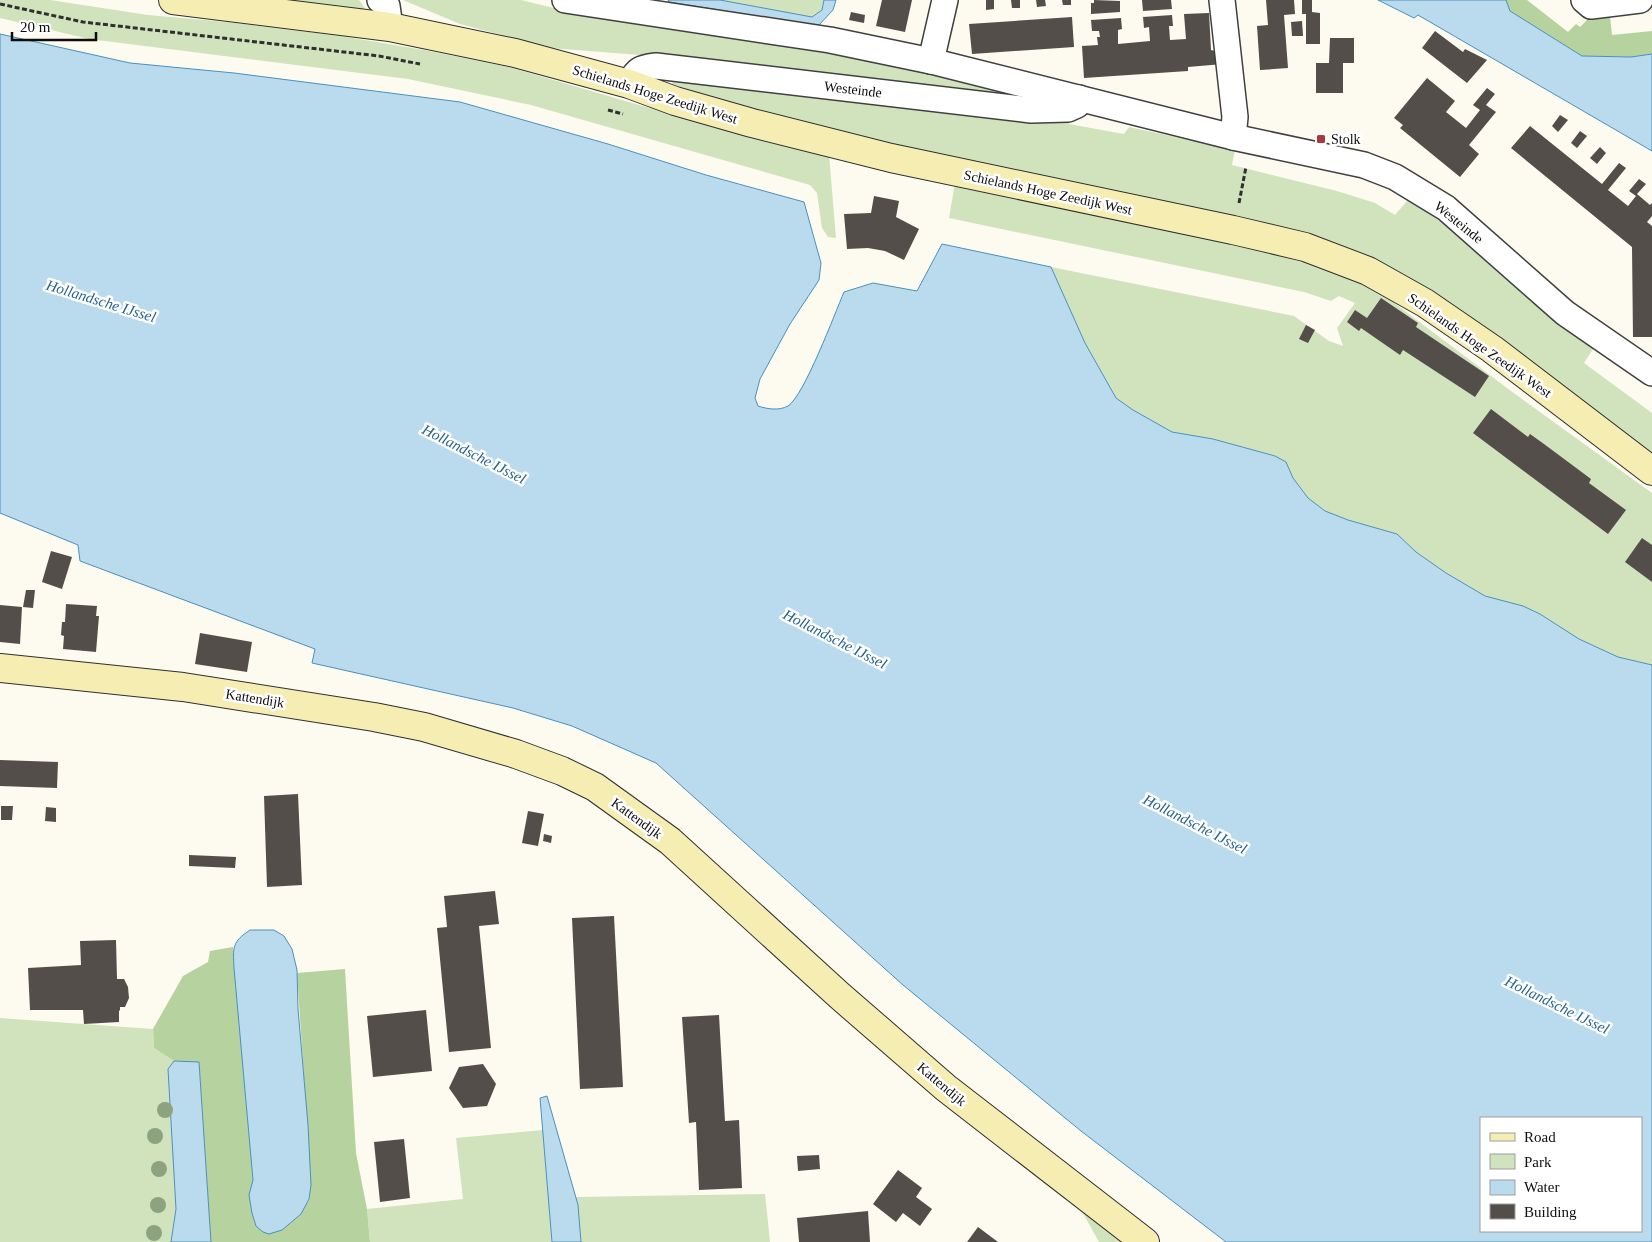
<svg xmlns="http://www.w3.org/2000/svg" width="1652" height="1242" font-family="'Times New Roman',serif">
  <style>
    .green { fill: #d1e3bd }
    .forest { fill: #b6d29e }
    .water { fill: #badbee; stroke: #4a90bc; fill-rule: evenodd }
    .building { fill: #544e4b }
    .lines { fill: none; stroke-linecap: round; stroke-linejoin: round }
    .street-casing { stroke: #404040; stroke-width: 28 }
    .secondary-casing { stroke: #2f2f2f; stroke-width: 30 }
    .path { stroke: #2f2f2f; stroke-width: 3; stroke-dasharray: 5 2.5; stroke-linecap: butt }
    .street { stroke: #fff; stroke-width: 25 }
    .secondary { stroke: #f5edb2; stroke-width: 28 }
    .tree { fill: #8da380 }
    .poi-dot { fill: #ac363e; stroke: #fff; stroke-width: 2 }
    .labels { text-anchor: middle; stroke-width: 5; stroke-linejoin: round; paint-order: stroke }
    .street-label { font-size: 14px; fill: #0d0d0d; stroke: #fff }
    .poi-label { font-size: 14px; fill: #0d0d0d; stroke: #fff; text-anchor: start }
    .water-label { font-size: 15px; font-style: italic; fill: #26638f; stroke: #fff }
  </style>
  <rect width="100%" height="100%" fill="#fdfaef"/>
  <!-- green -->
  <g class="green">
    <polygon points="0,0 50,0 148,15 228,22 341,36 424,50 509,67 646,107 829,154 836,238 828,237 822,228 817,193 810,185 531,105 408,79 89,39 0,18"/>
    <polygon points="277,0 359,0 365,8 361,10"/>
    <polygon points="403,0 521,0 566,11 827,47 1001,88 999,95 743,63 550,48 460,24"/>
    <polygon points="720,0 824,0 822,10 812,17"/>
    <polygon points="673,81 1031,121 1067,117 1069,124 1124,134 1129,127 1235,150 1232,165 1337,191 1375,203 1395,215 1408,200 1426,211 1455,233 1593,349 1584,363 1652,413 1652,461 1414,285 1019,175 752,110 672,84"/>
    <polygon points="955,183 1299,258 1373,287 1511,391 1652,493 1652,665 1618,657 1579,639 1540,614 1523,606 1485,596 1446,573 1416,552 1397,534 1348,520 1325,511 1308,498 1293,478 1286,462 1275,456 1213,439 1172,432 1133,410 1116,398 1085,343 1051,267 1294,316 1329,341 1343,346 1337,328 1355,303 1339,296 1331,301 1304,292 949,218"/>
    <polygon points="0,1018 153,1029 154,1048 174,1061 168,1069 176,1209 171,1242 0,1242"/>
    <polygon points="543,1130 552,1242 370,1242 367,1209 463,1199 456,1138"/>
    <polygon points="765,1194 770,1242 581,1242 578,1206 575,1197"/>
    <polygon points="1079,1206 1126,1242 1099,1242"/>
  </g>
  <!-- forest -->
  <g class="forest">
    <polygon points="1506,0 1527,0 1568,32 1576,24 1580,27 1588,19 1610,16 1612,35 1652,31 1652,54 1631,57 1582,56 1510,11"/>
    <path d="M233,947L253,1180C249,1198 250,1208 256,1226L282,1230L301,1213L309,1200L311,1185L297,973L345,969L356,1153L367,1209L370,1242H211L199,1063L174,1061L154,1048L153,1029L183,976L208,962L210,951Z"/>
  </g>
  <!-- water -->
  <g class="water">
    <polygon points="668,0 720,0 812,17 822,10 824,0 836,0 833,10 818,26 669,2"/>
    <polygon points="1378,0 1506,0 1510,11 1582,56 1631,57 1652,54 1652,151 1418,15 1414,18"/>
    <path d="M0,34L130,63L234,73L460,102L608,144L706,175L804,202L821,263L819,280L790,324L760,379L755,398L758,406C767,409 779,411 788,406C804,396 835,313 844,292L873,283L917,291L942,244L1051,267L1085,343L1116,398L1133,410L1172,432L1213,439L1275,456L1286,462L1293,478L1308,498L1325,511L1348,520L1397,534L1416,552L1446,573L1485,596L1523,606L1540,614L1579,639L1618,657L1652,665V1242H1226L1081,1131L903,985L656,763L572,726L513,708L312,663L315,649L80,561L78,545L0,513ZM1481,1118H1641V1231H1481Z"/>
    <path d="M250,930H274L284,936L292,949L297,970L298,1009L308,1125L311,1185L309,1199L301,1214L282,1230L269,1234L263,1232L256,1226L252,1213L249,1195L253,1180L234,968C233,947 232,942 250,930Z"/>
    <polygon points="174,1061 199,1062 211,1242 171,1242 176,1209 168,1069"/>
    <polygon points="547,1096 578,1205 581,1242 552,1242 540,1098"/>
  </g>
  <!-- building -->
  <g class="building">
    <polygon points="882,0 912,0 905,32 876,26"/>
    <polygon points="986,0 994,0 994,9 986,10"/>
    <polygon points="1011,0 1020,0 1020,8 1012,8"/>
    <polygon points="1036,0 1045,0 1046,6 1037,7"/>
    <polygon points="1062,0 1071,0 1071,5 1063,5"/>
    <polygon points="1094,0 1120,1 1120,12 1091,14 1091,3 1094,3"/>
    <polygon points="1142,0 1171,0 1172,9 1143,11"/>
    <polygon points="1266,0 1294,0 1295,14 1284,15 1288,68 1260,70 1257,26 1268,25"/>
    <polygon points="1302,0 1312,0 1312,12 1320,13 1320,44 1306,44 1306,14 1302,14"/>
    <polygon points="851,12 865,15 864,23 849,20"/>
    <polygon points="1209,13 1211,50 1215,51 1223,64 1188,67 1188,71 1084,78 1082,46 1098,45 1097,37 1100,37 1099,31 1092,31 1091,20 1121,18 1122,29 1118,30 1118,44 1150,41 1149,27 1144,28 1143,17 1172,15 1173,26 1169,26 1170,40 1186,39 1184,14"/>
    <polygon points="1072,17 1074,47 972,54 969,24"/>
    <polygon points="1302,21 1303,36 1292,36 1291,22"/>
    <polygon points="1435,31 1463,52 1465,49 1487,60 1467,83 1422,48"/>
    <polygon points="1330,38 1354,38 1354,63 1343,63 1343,93 1316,93 1316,63 1329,63"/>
    <polygon points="1427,78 1455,101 1446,112 1466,128 1480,110 1473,105 1487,88 1495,94 1486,105 1496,112 1469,145 1479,154 1460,177 1400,128 1403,125 1394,118"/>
    <polygon points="1560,115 1568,120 1558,132 1552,126"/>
    <polygon points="1530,126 1602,184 1619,163 1626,168 1608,190 1628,206 1636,196 1629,191 1639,179 1646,184 1637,194 1650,205 1652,203 1652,216 1647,222 1652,226 1652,337 1633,337 1632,247 1511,148"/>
    <polygon points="1580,131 1587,136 1577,148 1571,143"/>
    <polygon points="1600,147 1606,153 1597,164 1590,158"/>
    <polygon points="874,196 899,201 896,217 919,229 904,260 885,251 868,248 847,249 844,214 871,213"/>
    <polygon points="1381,298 1418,323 1416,327 1489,376 1475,397 1403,350 1400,355 1361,328 1359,331 1347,322 1355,310 1367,318"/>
    <polygon points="1306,325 1315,330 1308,343 1299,339"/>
    <polygon points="1491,409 1528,437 1530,434 1544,444 1591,479 1589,483 1626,510 1608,534 1473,433"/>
    <polygon points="1642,538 1652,545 1652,582 1625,562"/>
    <polygon points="51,551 72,557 62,589 42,582"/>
    <polygon points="26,590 35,590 33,608 23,607"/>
    <polygon points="66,604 97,606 96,616 99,616 96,652 63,649 64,636 61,635 62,622 65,622"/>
    <polygon points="0,605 22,607 20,644 0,642"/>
    <polygon points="200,633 252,642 247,672 195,664"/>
    <polygon points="0,760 58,762 57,788 0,786"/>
    <polygon points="298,794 302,885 267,887 264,796"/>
    <polygon points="1,806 13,806 12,820 1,820"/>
    <polygon points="46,807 56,808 56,822 45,821"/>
    <polygon points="528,811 544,814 538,846 522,843"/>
    <polygon points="544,834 552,836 551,843 543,841"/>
    <polygon points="189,855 236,857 235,868 189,866"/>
    <polygon points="495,891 499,924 479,926 491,1048 449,1052 437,928 447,927 444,896"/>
    <polygon points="614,916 623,1087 580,1089 572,918"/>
    <polygon points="116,940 117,979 124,979 128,987 129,998 125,1007 120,1007 120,1011 119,1010 119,1022 84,1024 83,1010 30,1010 28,968 81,965 80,941"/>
    <polygon points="426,1010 432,1071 373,1077 367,1016"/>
    <polygon points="719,1015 725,1121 739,1120 742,1188 699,1190 696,1122 689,1123 682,1017"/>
    <polygon points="483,1064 496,1084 487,1106 463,1108 449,1088 459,1067"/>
    <polygon points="404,1139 410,1198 380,1202 374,1142"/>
    <polygon points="819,1155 820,1169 798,1171 797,1156"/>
    <polygon points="898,1170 922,1188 916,1197 932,1209 920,1226 903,1213 896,1222 873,1204"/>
    <polygon points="868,1211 870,1242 799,1242 797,1218"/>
    <polygon points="978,1227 998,1242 967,1242"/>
  </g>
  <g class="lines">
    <!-- street casing -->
    <g class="street-casing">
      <g id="street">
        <polyline points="380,0 387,6 390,27"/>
        <polyline points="565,0 830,40 931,61 1233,137 1364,165 1395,177 1446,208 1565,313 1652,373"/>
        <polyline points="1222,0 1235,117 1233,137"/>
        <polyline points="1584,0 1591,6 1640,0"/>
        <polyline points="931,61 945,0"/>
        <path d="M629,84C637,69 640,68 656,66L1031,110L1068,109L1077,105L1079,98"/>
      </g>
    </g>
    <!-- secondary casing -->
    <g class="secondary-casing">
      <g id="secondary">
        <polyline points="173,0 390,27 515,53 629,84 675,101 752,123 891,158 1233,230 1305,247 1368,271 1425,303 1492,349 1652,471"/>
        <polyline points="0,668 183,687 374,717 424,727 516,754 562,771 595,787 670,841 840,996 946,1088 1145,1242"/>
      </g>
    </g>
    <!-- path -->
    <g class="path">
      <polyline points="0,4 83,22 379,56 420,64"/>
      <polyline points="608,110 623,114"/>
      <polyline points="1239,203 1246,167"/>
    </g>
    <!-- street -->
    <use href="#street" class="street"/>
    <!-- secondary -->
    <use href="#secondary" class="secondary"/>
  </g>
  <!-- trees -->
  <g class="tree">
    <circle cx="165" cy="1110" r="8"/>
    <circle cx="155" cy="1136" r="8"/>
    <circle cx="159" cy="1169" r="8"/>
    <circle cx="158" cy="1205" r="8"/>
    <circle cx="154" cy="1233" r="8"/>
  </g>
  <!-- markers -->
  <rect class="poi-dot" x="1316" y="134" width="10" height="10" rx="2.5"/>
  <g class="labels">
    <!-- street labels -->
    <g class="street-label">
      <text transform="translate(853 89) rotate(7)" y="5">Westeinde</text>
      <text transform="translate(655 94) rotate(17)" y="5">Schielands Hoge Zeedijk West</text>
      <text transform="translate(1048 192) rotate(12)" y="5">Schielands Hoge Zeedijk West</text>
      <text transform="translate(1459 222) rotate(39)" y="5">Westeinde</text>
      <text transform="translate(1480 345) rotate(35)" y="5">Schielands Hoge Zeedijk West</text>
      <text transform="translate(255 698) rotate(9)" y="5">Kattendijk</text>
      <text transform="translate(637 818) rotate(36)" y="5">Kattendijk</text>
      <text transform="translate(942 1084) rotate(40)" y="5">Kattendijk</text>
    </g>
    <!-- poi labels -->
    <g class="poi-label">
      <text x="1331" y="144">Stolk</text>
    </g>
    <!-- water labels -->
    <g class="water-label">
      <text transform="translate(101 301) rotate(17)" y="5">Hollandsche IJssel</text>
      <text transform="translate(474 454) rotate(27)" y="5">Hollandsche IJssel</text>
      <text transform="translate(835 639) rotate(27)" y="5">Hollandsche IJssel</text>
      <text transform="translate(1195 824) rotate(27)" y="5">Hollandsche IJssel</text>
      <text transform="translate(1557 1005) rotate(26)" y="5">Hollandsche IJssel</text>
    </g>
  </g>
  <!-- legend -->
  <rect x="1480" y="1117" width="162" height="115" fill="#ffffff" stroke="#9e9e9e"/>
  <rect x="1490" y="1133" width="25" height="8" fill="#f5edb2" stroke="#9e9e9e"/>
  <text x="1524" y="1142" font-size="15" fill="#0d0d0d">Road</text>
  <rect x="1490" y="1154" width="25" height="15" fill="#d1e3bd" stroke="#9e9e9e"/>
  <text x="1524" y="1167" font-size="15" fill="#0d0d0d">Park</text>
  <rect x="1490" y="1180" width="25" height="15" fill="#badbee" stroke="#9e9e9e"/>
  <text x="1524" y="1192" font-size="15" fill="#0d0d0d">Water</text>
  <rect x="1490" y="1204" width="25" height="15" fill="#544e4b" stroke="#9e9e9e"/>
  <text x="1524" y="1217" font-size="15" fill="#0d0d0d">Building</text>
  <!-- scale -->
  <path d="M12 32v8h84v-8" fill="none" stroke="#0d0d0d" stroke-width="2.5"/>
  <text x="20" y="32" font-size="15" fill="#0d0d0d" stroke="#ffffff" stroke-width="4" paint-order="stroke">20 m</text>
</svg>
